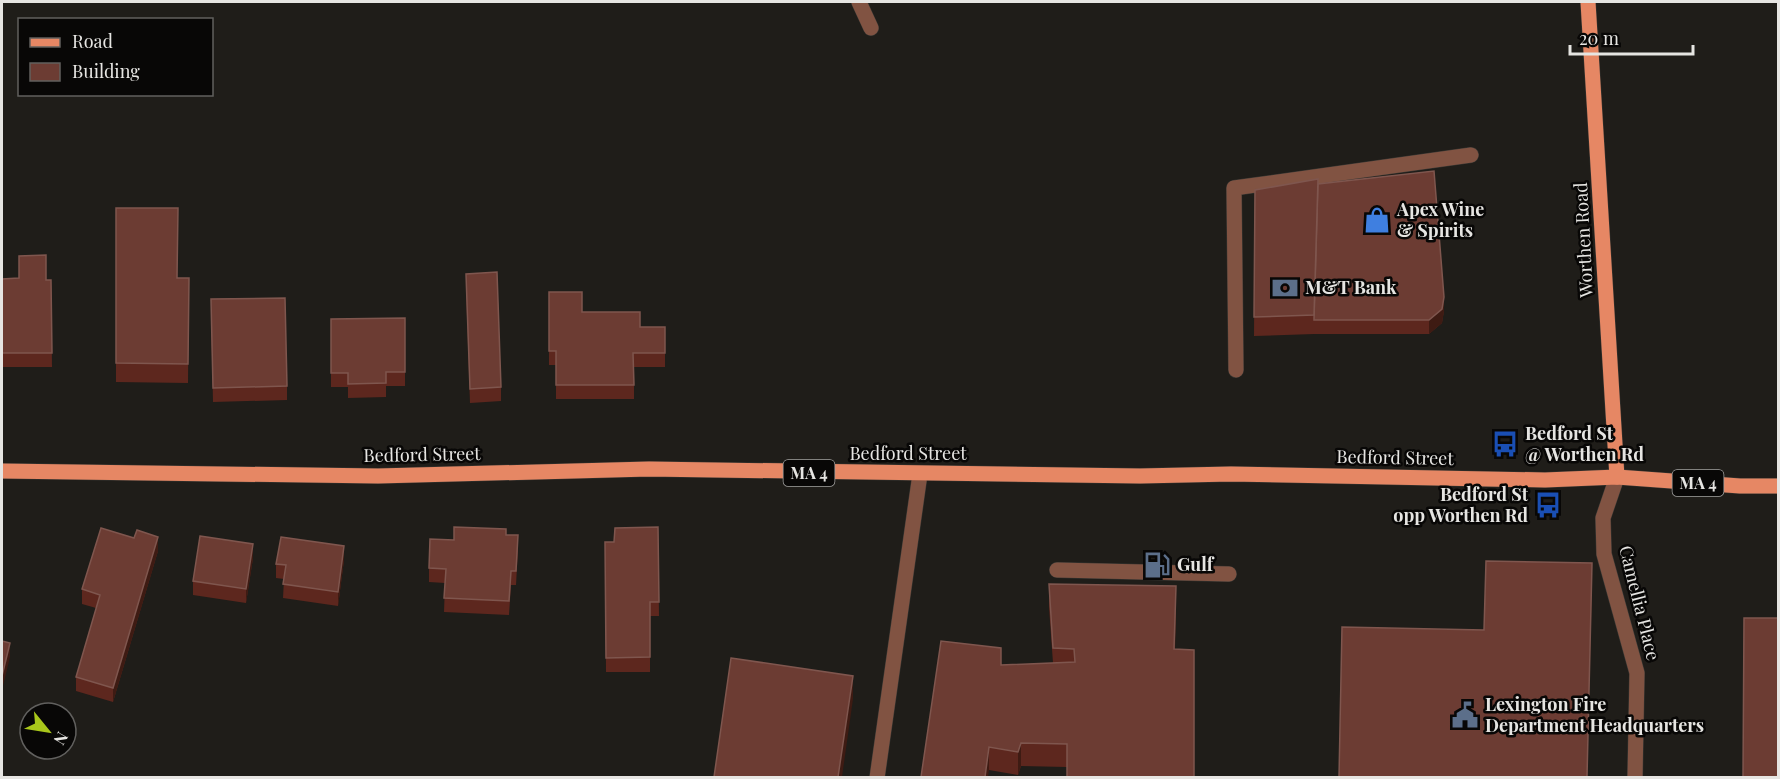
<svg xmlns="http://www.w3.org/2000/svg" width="1780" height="779" font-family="'Playfair Display',serif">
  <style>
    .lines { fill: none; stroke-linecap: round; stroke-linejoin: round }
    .minor-casing { stroke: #3b3935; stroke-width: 16 }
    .major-casing { stroke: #3b3935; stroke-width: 16 }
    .minor { stroke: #815342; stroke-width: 15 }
    .major { stroke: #e68764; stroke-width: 15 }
    .wall { fill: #5d271e }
    .shaded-wall { fill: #3e1b13 }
    .building { fill: #6c3c33; stroke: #7f564e; stroke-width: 1.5 }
    .labels { text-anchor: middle; stroke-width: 5; stroke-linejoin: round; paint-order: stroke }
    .shield { fill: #080706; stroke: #a3a2a0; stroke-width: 1.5 }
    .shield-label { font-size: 16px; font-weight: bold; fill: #e6e5e2 }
    .poi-label { font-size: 18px; font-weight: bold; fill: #e6e5e2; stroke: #080706; text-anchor: start }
    .street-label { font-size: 18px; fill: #e6e5e2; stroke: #080706 }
  </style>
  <rect width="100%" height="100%" fill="#1f1d19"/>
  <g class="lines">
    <!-- minor casing -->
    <g class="minor-casing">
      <g id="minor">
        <polyline points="859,2 871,28"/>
        <polyline points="1236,370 1234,188 1471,155"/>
        <polyline points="1617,477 1603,518 1604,554 1637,673 1635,778"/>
        <polyline points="1057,570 1229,574"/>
        <polyline points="877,778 920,474"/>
      </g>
    </g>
    <!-- major casing -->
    <g class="major-casing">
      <g id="major">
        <polyline points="1588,2 1617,477"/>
        <polyline points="2,471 378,476 649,469 1140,476 1231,474 1545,480 1617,477 1740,486 1778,486"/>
      </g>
    </g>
    <!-- minor -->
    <use href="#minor" class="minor"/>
    <!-- major -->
    <use href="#major" class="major"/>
  </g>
  <!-- wall -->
  <g class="wall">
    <polygon points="1318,184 1444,311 1442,323 1429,334 1314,334 1254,336 1255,190"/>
    <polygon points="116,208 178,278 189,278 188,383 116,382"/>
    <polygon points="2,279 51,280 52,367 2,367"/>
    <polygon points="466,288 501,387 501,401 470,403"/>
    <polygon points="549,292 582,312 640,327 665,327 665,367 634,367 634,399 556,399 556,365 549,365"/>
    <polygon points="211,314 287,386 287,400 213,402"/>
    <polygon points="405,318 405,386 386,386 386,397 348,398 348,387 331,387 331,319"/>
    <polygon points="658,527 659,616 650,616 650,672 606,672 605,542 614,542"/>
    <polygon points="506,535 518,549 516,585 511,585 509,615 444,612 445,583 429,582 429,568 454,540"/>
    <polygon points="158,551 113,702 76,691 76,677 96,608 82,604 82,589"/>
    <polygon points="253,558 246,603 193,595 193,581"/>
    <polygon points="344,560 338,606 283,598 284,579 276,578 276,564"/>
    <polygon points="1049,584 1176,609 1175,649 1067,767 1021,766 1018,775 989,770 941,641 1001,665 1053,663 1049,607"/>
  </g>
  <!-- shaded-wall -->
  <g class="shaded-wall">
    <polygon points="1444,297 1444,311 1442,323 1429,334 1429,320"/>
    <polygon points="158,537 158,551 113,702 113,688"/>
    <polygon points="253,544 253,558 246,603 246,589"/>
    <polygon points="344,546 344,560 338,606 338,592"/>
    <polygon points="1592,563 1592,586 1587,777"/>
    <polygon points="10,643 10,657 2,690 2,676"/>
    <polygon points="853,676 853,699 842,777 838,777"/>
    <polygon points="1021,743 1021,766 1018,775 1018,752"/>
    <polygon points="989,747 989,770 988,777 985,777"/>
  </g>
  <!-- building -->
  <g class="building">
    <polygon points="1434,171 1444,297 1442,309 1429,320 1314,320 1318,184"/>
    <polygon points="1318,179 1314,315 1254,317 1255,190"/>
    <polygon points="116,208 178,208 177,278 189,278 188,364 116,363"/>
    <polygon points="46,255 46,280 51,280 52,353 2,353 2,279 19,278 19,256"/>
    <polygon points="497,272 501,387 470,389 466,274"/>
    <polygon points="549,292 582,292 582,312 640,312 640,327 665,327 665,353 633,353 634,385 556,385 556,351 549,351"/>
    <polygon points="285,298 287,386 213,388 211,299"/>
    <polygon points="405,318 405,372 386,372 386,383 348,384 348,373 331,373 331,319"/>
    <polygon points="454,527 506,529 506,535 518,535 516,571 511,571 509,601 444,598 446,569 429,568 430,539 454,540"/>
    <polygon points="658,527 659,602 650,602 650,657 606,658 605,542 614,542 615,528"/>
    <polygon points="101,528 134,538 137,530 158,537 113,688 76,677 100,595 82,589"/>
    <polygon points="200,536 253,544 246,589 193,581"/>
    <polygon points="281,537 344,546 338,592 283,584 286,565 276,564"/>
    <polygon points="1486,561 1592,563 1587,777 1339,777 1342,627 1484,630"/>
    <polygon points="1049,584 1176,586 1174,649 1194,650 1194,777 1067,777 1067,744 1021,743 1018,752 989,747 985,777 921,777 941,641 1001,648 1001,665 1075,662 1074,649 1053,648"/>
    <polygon points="1744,618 1779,618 1779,777 1743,777"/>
    <polygon points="2,641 10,643 2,676"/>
    <polygon points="731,658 853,676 838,777 714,777"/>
  </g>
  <!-- icons -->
  <defs>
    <g id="shop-bare" transform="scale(2.07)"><path d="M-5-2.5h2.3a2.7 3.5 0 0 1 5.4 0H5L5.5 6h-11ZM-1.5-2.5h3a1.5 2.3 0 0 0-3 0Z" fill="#3f7fe0" stroke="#080706" stroke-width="2.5" paint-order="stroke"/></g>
    <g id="bank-bare" transform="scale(2.07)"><path d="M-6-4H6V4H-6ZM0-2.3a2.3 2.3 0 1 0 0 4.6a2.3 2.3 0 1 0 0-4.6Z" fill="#5c6f8a" stroke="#080706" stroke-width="2.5" paint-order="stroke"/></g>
    <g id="bus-bare" transform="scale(2.07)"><path d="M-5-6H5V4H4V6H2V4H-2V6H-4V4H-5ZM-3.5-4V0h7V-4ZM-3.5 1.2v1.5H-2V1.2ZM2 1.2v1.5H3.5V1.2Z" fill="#1a4fb4" stroke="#080706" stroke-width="2.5" paint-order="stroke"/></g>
    <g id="fuel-bare" transform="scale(2.07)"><path d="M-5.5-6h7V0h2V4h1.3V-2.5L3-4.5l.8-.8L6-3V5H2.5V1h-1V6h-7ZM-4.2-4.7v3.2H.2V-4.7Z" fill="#5c6f8a" stroke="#080706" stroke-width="2.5" paint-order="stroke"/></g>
    <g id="civic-bare" transform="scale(2.07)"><path d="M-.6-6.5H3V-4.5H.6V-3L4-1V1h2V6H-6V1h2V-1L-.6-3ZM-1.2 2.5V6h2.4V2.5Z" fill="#5c6f8a" stroke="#080706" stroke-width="2.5" paint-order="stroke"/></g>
  </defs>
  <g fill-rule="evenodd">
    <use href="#shop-bare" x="1377" y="220"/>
    <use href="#bank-bare" x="1285" y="288"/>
    <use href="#bus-bare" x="1505" y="444"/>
    <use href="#bus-bare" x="1548" y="505"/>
    <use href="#fuel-bare" x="1157" y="565"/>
    <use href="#civic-bare" x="1465" y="715"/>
  </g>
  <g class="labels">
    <!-- shield labels -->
    <g class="shield">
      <rect x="783.5" y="460" width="51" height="26" rx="4.5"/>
      <rect x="1672.5" y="470" width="51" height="26" rx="4.5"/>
    </g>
    <g class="shield-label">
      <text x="809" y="479">MA 4</text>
      <text x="1698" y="489">MA 4</text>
    </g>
    <!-- poi labels -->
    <g class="poi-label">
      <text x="1397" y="216">Apex Wine<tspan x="1397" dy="21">&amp; Spirits</tspan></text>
      <text x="1305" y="294">M&amp;T Bank</text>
      <text x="1525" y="440">Bedford St<tspan x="1525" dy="21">@ Worthen Rd</tspan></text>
      <text x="1528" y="501" text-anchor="end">Bedford St<tspan x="1528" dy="21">opp Worthen Rd</tspan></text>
      <text x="1177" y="571">Gulf</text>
      <text x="1485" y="711">Lexington Fire<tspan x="1485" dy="21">Department Headquarters</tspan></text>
    </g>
    <!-- street labels -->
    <g class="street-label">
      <text transform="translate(1584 240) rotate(-93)" y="6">Worthen Road</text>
      <text x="908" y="460">Bedford Street</text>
      <text transform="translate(422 455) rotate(-1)" y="6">Bedford Street</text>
      <text transform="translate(1395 458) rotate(1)" y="6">Bedford Street</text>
      <text transform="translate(1639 603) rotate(76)" y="6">Camellia Place</text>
    </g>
  </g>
  <!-- border -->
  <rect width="1780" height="779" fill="none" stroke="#e6e5e2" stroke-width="6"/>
  <!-- legend -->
  <rect x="18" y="18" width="195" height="78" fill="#080706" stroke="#61605e" stroke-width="1.5"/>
  <rect x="30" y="38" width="30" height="9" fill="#e68764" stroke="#61605e" stroke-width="1.5"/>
  <text x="72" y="48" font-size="18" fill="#e6e5e2">Road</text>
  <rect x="30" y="63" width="30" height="18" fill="#6c3c33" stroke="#61605e" stroke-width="1.5"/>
  <text x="72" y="78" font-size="18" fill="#e6e5e2">Building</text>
  <!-- north arrow -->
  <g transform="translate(48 731) rotate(120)"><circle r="28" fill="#080706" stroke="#61605e" stroke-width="1.5"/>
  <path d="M0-4.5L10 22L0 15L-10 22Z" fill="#a9c71b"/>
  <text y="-9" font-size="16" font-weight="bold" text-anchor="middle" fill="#e6e5e2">N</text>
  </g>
  <!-- scale -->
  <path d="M1570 45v9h123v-9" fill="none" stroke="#e6e5e2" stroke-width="3"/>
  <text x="1579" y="45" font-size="18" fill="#e6e5e2" stroke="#080706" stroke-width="4.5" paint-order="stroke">20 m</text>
</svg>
